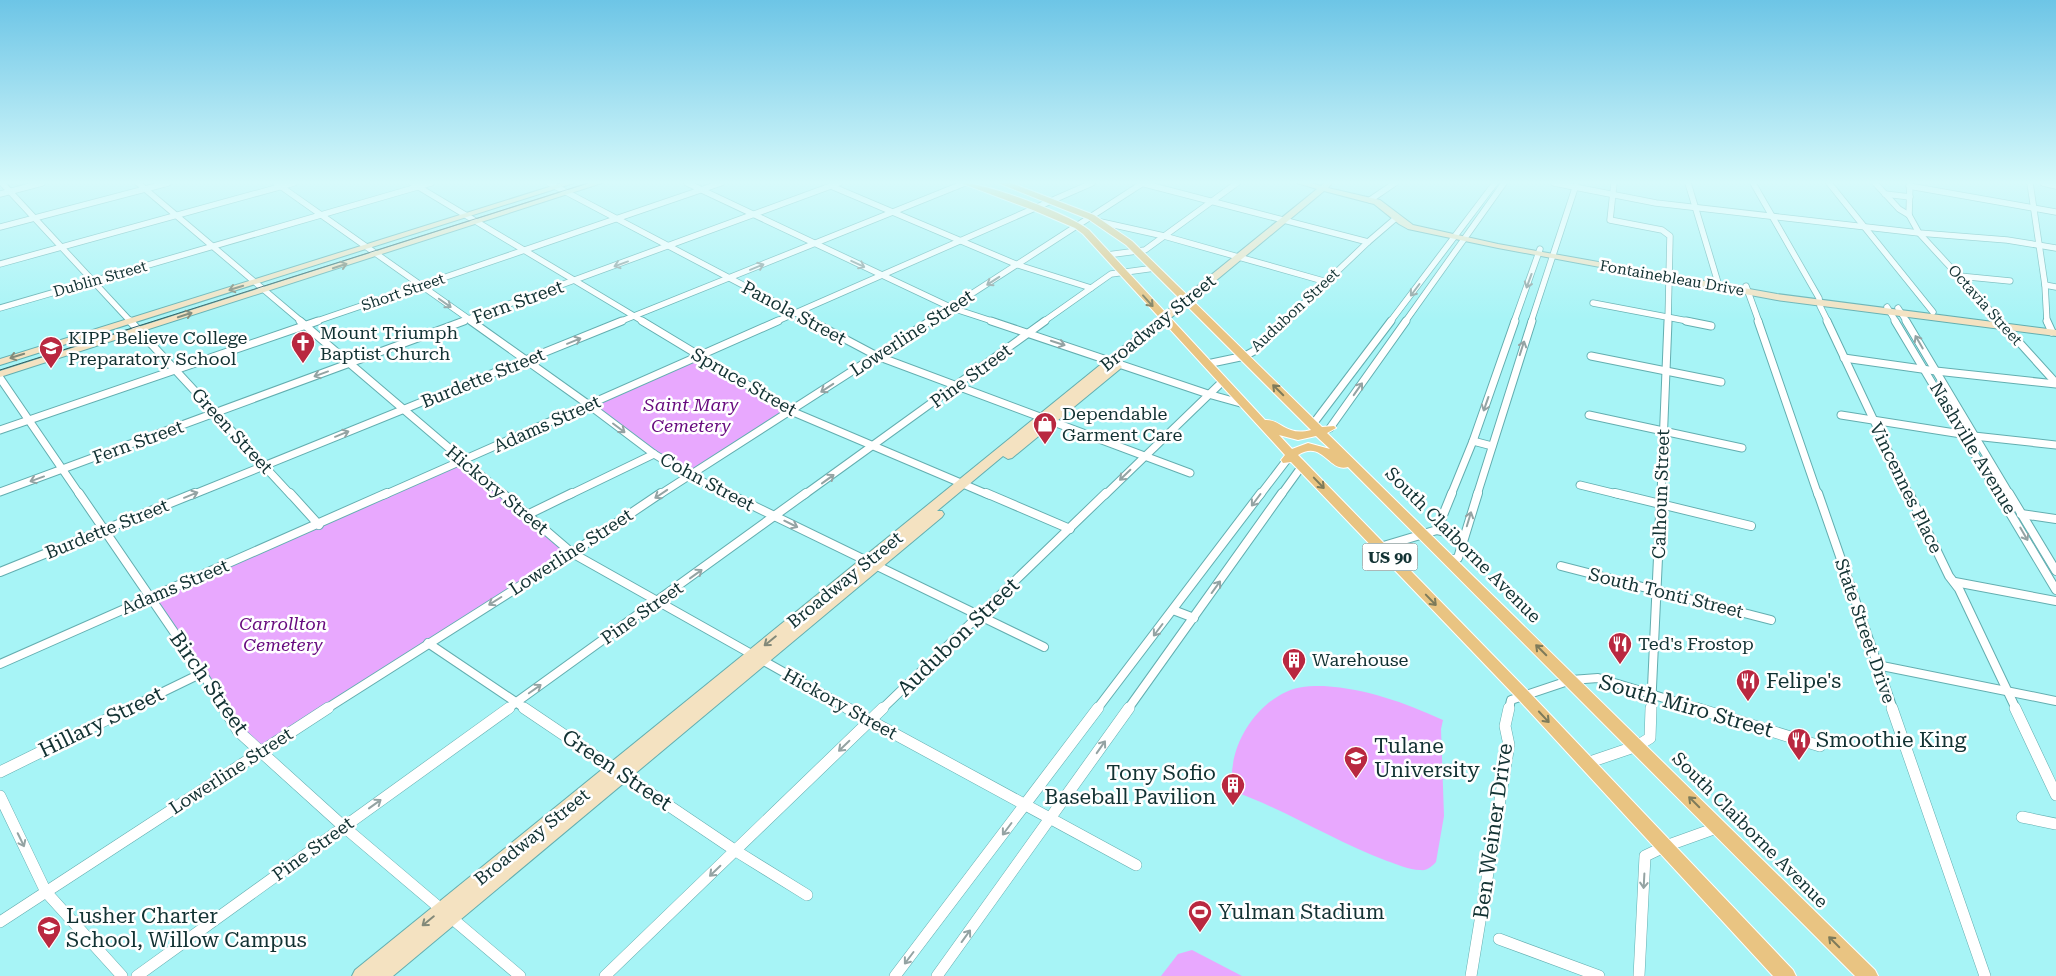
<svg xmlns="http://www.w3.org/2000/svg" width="2056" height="976" font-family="'Roboto Serif',serif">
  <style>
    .green { fill: #e8a8fe }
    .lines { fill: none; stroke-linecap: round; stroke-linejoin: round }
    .street-far3-casing { stroke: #63aeb0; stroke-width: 7 }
    .street-far2-casing { stroke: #63aeb0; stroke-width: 9 }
    .street-far1-casing { stroke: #63aeb0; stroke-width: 10 }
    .street-casing { stroke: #63aeb0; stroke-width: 12 }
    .secondary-casing { stroke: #63aeb0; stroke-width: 2 }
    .primary-casing { stroke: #fff; stroke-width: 2 }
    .street-far3 { stroke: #fff; stroke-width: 5.5 }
    .street-far2 { stroke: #fff; stroke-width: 7 }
    .street-far1 { stroke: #fff; stroke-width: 8 }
    .street { stroke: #fff; stroke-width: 11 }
    .secondary { fill: #f4e2c1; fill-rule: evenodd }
    .primary { fill: #e9c482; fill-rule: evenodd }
    .tram { stroke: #335d5f; stroke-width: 1 }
    .oneway { stroke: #94a3a3 }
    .oneway2 { stroke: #838a7a }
    .oneway3 { stroke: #7e7b5a }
    .labels { text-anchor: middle; stroke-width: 5; stroke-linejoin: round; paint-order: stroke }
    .far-street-label { font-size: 15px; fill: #123233; stroke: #fff }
    .shield { fill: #fff; stroke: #597070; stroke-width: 1 }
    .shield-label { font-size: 16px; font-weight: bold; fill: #123233 }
    .street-label { font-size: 18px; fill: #123233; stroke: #fff }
    .poi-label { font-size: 18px; fill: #123233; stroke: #fff; text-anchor: start }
    .park-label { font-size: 18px; font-style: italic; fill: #670a7e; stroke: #fff }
    .near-street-label { font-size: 21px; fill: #123233; stroke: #fff }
    .near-poi-label { font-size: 21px; fill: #123233; stroke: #fff; text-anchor: start }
  </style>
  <rect width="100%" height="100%" fill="#a7f4f6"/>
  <!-- green -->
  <g class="green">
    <polygon points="699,357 791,411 689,475 590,405"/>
    <polygon points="463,461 572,553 260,752 149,598"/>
    <path d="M1324,686C1367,689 1403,702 1443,720L1441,729L1444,816L1436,862C1431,867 1427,871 1420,870C1409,870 1397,864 1387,861C1334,841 1286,810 1233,791C1226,752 1251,708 1286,692C1298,686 1311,686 1324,686Z"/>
    <polygon points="1192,950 1242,976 1161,976 1178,954"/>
  </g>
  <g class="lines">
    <!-- street-far3 casing -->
    <g class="street-far3-casing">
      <g id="street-far3">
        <polyline points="2,183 131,322"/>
        <polyline points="138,183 302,322"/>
        <polyline points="276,183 473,322"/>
        <polyline points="412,183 644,322"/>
        <polyline points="549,183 813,322"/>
        <polyline points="687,183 952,308 995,322"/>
        <polyline points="1141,183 1368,242"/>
        <polyline points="1554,183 1656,203 1919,233 2007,240 2056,248"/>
        <polyline points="1614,183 1610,220 1662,230 1670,236 1668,322"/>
        <polyline points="1688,183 1719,286"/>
        <polyline points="1753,183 1819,298 1820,306 1828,322"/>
        <polyline points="1829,183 1933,312"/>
        <polyline points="1875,183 1899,209 1909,215 1919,233 2001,322"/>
        <polyline points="2030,183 2045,285 2047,322"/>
        <polyline points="2043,183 2056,186"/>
        <polyline points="831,186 1018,265 1091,288"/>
        <polyline points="1909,186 2056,212"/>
        <polyline points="0,194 42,183"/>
        <polyline points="1885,194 1910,197"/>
        <polyline points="1370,200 1395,183"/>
        <polyline points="1909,215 1910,183"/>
        <polyline points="1101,222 1164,236 1327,282"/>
        <polyline points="0,227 168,183"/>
        <polyline points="1107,255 1145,250 1237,183"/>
        <polyline points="0,264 294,183"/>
        <polyline points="1959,276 2010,281"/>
        <polyline points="2045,285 2056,287"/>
        <polyline points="1746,286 1759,322"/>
        <polyline points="1593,303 1693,322"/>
        <polyline points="1887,307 1896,322"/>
        <polyline points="0,308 431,183"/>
        <polyline points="1898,308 1907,322"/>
        <polyline points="314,322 721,183"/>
        <polyline points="460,322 839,183"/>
        <polyline points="619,322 965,183"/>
        <polyline points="775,322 1092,183"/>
        <polyline points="928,322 1143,183"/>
        <polyline points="1043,322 1111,274 1155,268"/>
        <polyline points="1284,322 1368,242 1396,218"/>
        <polyline points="1390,322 1495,183"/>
        <polyline points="1405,322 1504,183"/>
        <polyline points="1514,322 1540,249"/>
        <polyline points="1531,322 1576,185"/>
      </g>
    </g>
    <!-- street-far2 casing -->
    <g class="street-far2-casing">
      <g id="street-far2">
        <polyline points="130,321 291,495"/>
        <polyline points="300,321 504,495"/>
        <polyline points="471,321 589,405 654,454 689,475 730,495"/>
        <polyline points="642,321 791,411 989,495"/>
        <polyline points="811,321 877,356 1190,473"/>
        <polyline points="991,321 1208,394 1244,404"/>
        <polyline points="1686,321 1711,326"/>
        <polyline points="1758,321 1818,495"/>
        <polyline points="1827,321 1909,495"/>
        <polyline points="1895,321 1999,495"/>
        <polyline points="1906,321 2010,495"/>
        <polyline points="2000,321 2056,383"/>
        <polyline points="2047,321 2052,332"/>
        <polyline points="1591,356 1721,382"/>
        <polyline points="1844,358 1936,371 2056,384"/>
        <polyline points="1207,364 1245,356 1254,351 1285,321"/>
        <polyline points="0,378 80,495"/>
        <polyline points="1589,415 1742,448"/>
        <polyline points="1841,415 1974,436 2056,445"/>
        <polyline points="1313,424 1391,321"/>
        <polyline points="1330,428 1406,321"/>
        <polyline points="0,430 318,321"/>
        <polyline points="1473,441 1492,446"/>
        <polyline points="1580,485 1621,495"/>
        <polyline points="0,492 464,321"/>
        <polyline points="192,495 622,321"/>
        <polyline points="384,495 778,321"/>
        <polyline points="569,495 654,454"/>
        <polyline points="659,495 930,321"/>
        <polyline points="804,495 1045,321"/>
        <polyline points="1105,495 1223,381"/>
        <polyline points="1260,495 1286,461"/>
        <polyline points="1281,495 1302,466"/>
        <polyline points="1451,495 1473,441 1515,321"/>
        <polyline points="1477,495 1532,321"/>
        <polyline points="1661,495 1668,321"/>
      </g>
    </g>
    <!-- street-far1 casing -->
    <g class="street-far1-casing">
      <g id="street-far1">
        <polyline points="79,493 204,676 225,709"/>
        <polyline points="290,493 319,525"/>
        <polyline points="502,493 572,553 849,709"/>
        <polyline points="727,493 1044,647"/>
        <polyline points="986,493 1070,529"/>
        <polyline points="1615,493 1751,526"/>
        <polyline points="1818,493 1893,709"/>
        <polyline points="1909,493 1949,576 1959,589 2016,709"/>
        <polyline points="1998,493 2056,590"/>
        <polyline points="2009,493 2056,571"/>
        <polyline points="2021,514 2056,519"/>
        <polyline points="527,515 572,493"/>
        <polyline points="1437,530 1464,536"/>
        <polyline points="1380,547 1437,530 1452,493"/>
        <polyline points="1450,560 1458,558 1478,493"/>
        <polyline points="1561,566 1771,620"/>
        <polyline points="0,572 195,493"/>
        <polyline points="1955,582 2056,601"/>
        <polyline points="1173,610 1194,618"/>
        <polyline points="428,643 526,709"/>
        <polyline points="0,664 387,493"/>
        <polyline points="1877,665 2056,701"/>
        <polyline points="128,709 202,673"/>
        <polyline points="326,709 572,553 661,493"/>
        <polyline points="507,709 806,493"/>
        <polyline points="882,709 1106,493"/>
        <polyline points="1097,709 1261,493"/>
        <polyline points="1128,709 1282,493"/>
        <polyline points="1509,709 1511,700 1571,680 1598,678 1700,709"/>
        <polyline points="1651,709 1661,493"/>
      </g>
    </g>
    <!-- street casing -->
    <g class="street-casing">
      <g id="street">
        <polyline points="224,708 238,731 343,826 520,976"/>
        <polyline points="524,708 736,851 807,895"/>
        <polyline points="847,708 1136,865"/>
        <polyline points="1696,708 1820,746"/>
        <polyline points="1892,708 1985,976"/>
        <polyline points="2015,708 2056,795"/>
        <polyline points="1587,763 1637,746 1650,738 1651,708"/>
        <polyline points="0,772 130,708"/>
        <polyline points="0,796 46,892 122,976"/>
        <polyline points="2022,817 2056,824"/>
        <polyline points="0,922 328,708"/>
        <polyline points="1499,939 1599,976"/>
        <polyline points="137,976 509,708"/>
        <polyline points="605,976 883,708"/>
        <polyline points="895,976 1098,708"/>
        <polyline points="937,976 1129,708"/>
        <polyline points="1471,976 1509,745 1505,726 1509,708"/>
        <polyline points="1639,976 1645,856 1666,846 1719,827"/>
      </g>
    </g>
    <!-- secondary casing -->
    <g class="secondary-casing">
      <g id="secondary">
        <polygon points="562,183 574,183 0,365 0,359"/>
        <polygon points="590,183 602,183 0,377 0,371"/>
        <polygon points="1297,183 1311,183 1321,186 1324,183 1332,183 1328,188 1380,200 1413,225 1498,244 1777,294 2056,330 2056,336 1777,300 1498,248 1408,229 1399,224 1374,204 1324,191 1103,374 1114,365 1120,365 1122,367 1120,369 1012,458 1008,459 1003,456 937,511 942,511 944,514 942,517 393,976 352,976 355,970 1317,189"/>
      </g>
    </g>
    <!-- primary casing -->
    <g class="primary-casing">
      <path id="primary" d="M961,183C987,183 1068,214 1089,230L1265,420C1281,419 1286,437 1311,430L1126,245L1088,219L998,183H1011L1094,215L1132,241L1322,427L1334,426L1336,428L1327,433L1875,970L1878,976H1855L1348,467C1329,473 1323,439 1298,455L1528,691L1793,970L1796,976H1773L1518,699L1291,462L1283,463L1281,460L1285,455L1083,234L1075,228L1033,210ZM1279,435L1298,440L1316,436L1330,449L1308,443L1292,449Z"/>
    </g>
    <!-- street-far3 -->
    <use href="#street-far3" class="street-far3"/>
    <!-- street-far2 -->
    <use href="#street-far2" class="street-far2"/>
    <!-- street-far1 -->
    <use href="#street-far1" class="street-far1"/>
    <!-- street -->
    <use href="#street" class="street"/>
    <!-- secondary -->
    <use href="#secondary" class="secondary"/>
    <!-- primary -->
    <use href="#primary" class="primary"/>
    <!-- tram -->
    <polyline class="tram" points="0,370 588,183"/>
  </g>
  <!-- one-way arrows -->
  <defs><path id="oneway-shaft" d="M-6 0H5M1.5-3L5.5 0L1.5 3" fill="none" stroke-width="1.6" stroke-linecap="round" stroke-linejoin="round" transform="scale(1.25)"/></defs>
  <g class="oneway">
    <use href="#oneway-shaft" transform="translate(621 264) rotate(160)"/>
    <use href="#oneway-shaft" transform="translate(858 264) rotate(25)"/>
    <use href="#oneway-shaft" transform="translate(757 267) rotate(-22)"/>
    <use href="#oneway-shaft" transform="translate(993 281) rotate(147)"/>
    <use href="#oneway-shaft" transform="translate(1529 281) rotate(110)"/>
    <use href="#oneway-shaft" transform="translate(1415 290) rotate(127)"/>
    <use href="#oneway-shaft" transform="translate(445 303) rotate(35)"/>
    <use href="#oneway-shaft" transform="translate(574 341) rotate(-22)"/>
    <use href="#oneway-shaft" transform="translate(1919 342) rotate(-120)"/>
    <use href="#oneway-shaft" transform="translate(1058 343) rotate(18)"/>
    <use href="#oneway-shaft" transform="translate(1522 348) rotate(-72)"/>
    <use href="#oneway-shaft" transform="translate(321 374) rotate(160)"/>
    <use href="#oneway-shaft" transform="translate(827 388) rotate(147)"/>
    <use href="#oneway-shaft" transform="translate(1358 389) rotate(-55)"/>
    <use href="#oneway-shaft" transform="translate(1486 404) rotate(109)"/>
    <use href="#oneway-shaft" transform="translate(619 428) rotate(37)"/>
    <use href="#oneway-shaft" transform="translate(342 434) rotate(-22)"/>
    <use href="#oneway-shaft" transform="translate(1125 475) rotate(136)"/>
    <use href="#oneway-shaft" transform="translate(37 479) rotate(160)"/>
    <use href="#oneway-shaft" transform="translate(828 479) rotate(-36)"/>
    <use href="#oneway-shaft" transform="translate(661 494) rotate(146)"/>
    <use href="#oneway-shaft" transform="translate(191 495) rotate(-22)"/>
    <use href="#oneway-shaft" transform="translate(1256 500) rotate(127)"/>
    <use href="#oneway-shaft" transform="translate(1469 519) rotate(-73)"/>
    <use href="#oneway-shaft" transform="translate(791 524) rotate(26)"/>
    <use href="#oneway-shaft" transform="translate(2024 534) rotate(60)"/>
    <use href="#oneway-shaft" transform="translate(696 574) rotate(-36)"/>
    <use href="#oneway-shaft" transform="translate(1216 587) rotate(-54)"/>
    <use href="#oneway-shaft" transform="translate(495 601) rotate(148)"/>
    <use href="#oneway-shaft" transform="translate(1158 630) rotate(127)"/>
    <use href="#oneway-shaft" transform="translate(535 689) rotate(-35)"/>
    <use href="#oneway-shaft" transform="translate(844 746) rotate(136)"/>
    <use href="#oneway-shaft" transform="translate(1101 747) rotate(-55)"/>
    <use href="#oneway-shaft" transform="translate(375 804) rotate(-36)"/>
    <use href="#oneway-shaft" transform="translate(1007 829) rotate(127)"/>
    <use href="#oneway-shaft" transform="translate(21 840) rotate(64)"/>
    <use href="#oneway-shaft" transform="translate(715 871) rotate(136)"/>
    <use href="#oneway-shaft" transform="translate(1644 881) rotate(93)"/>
    <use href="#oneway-shaft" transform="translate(966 936) rotate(-54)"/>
    <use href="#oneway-shaft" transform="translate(909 958) rotate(127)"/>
  </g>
  <g class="oneway2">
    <use href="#oneway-shaft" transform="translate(340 266) rotate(-18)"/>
    <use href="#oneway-shaft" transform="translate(236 288) rotate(163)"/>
    <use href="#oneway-shaft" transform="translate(185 315) rotate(-18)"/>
    <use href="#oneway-shaft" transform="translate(17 356) rotate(163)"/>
    <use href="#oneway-shaft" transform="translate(770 641) rotate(141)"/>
    <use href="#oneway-shaft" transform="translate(428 921) rotate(141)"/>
  </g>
  <g class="oneway3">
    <use href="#oneway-shaft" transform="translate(1148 301) rotate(48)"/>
    <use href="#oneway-shaft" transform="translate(1278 390) rotate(-135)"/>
    <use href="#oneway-shaft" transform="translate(1319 483) rotate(46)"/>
    <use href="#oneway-shaft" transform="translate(1431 600) rotate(46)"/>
    <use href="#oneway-shaft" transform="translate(1541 650) rotate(-135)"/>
    <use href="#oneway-shaft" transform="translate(1544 717) rotate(47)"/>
    <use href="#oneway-shaft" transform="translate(1694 802) rotate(-135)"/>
    <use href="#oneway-shaft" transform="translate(1834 942) rotate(-135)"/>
  </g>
  <!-- sky -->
  <linearGradient id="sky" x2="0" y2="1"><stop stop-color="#6dc5e6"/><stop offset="0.57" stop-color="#d7fafb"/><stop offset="1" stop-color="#d7fafb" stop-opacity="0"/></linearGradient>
  <rect width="2056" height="320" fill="url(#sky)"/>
  <!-- icons -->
  <defs>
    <g id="church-pin" transform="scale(1.25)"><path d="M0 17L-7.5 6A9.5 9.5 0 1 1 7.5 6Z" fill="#b92840" stroke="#fff"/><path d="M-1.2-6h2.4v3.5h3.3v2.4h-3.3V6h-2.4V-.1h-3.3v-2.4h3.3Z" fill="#fff"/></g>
    <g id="school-pin" transform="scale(1.25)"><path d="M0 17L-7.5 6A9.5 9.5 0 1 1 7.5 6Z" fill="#b92840" stroke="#fff"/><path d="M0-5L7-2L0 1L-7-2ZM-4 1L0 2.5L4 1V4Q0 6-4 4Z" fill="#fff"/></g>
    <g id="shop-pin" transform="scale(1.25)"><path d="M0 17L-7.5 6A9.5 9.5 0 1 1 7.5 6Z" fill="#b92840" stroke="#fff"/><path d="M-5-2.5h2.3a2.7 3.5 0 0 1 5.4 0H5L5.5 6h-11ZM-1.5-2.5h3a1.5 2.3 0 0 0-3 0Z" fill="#fff"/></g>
    <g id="restaurant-pin" transform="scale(1.25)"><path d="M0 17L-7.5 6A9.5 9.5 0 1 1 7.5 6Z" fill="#b92840" stroke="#fff"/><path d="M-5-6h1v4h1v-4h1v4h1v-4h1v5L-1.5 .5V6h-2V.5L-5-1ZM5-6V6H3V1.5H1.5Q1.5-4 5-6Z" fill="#fff"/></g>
    <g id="building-pin" transform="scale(1.25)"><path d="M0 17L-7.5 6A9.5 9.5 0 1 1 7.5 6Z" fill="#b92840" stroke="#fff"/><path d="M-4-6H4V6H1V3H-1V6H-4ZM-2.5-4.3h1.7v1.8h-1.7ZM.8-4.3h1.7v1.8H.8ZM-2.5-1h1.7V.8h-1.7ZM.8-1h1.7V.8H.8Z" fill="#fff"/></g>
    <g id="university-pin" transform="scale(1.25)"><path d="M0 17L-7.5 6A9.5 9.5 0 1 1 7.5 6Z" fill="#b92840" stroke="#fff"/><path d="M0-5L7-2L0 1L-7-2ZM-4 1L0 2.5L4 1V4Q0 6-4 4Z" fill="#fff"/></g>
    <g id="stadium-pin" transform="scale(1.25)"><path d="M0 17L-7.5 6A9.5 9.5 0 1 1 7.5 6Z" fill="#b92840" stroke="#fff"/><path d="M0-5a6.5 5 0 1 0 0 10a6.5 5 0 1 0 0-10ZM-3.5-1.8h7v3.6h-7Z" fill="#fff"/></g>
  </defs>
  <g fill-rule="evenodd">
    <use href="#church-pin" x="303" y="343"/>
    <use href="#school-pin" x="51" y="348"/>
    <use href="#shop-pin" x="1045" y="424"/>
    <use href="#restaurant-pin" x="1620" y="644"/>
    <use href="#building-pin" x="1294" y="660"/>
    <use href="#restaurant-pin" x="1748" y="681"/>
    <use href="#restaurant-pin" x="1799" y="740"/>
    <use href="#university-pin" x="1356" y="758"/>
    <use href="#building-pin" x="1233" y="785"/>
    <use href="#stadium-pin" x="1200" y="912"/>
    <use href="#school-pin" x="49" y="928"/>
  </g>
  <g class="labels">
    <!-- far-street labels -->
    <g class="far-street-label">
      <text transform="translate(1672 278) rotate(10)" y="5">Fontainebleau Drive</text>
      <text transform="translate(100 279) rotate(-16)" y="5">Dublin Street</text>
      <text transform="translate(403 292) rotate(-19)" y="5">Short Street</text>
      <text transform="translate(1985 305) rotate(48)" y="5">Octavia Street</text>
      <text transform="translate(1295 310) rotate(-43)" y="5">Audubon Street</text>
    </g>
    <!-- shield labels -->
    <rect class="shield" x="1362.5" y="543.5" width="55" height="27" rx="4"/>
    <g class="shield-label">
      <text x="1390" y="563">US 90</text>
    </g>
    <!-- street labels -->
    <g class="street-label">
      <text transform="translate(518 302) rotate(-20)" y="6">Fern Street</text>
      <text transform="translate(794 313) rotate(28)" y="6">Panola Street</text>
      <text transform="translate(1158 323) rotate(-39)" y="6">Broadway Street</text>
      <text transform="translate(912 333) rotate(-33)" y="6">Lowerline Street</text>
      <text transform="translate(971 376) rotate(-36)" y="6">Pine Street</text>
      <text transform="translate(483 378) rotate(-22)" y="6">Burdette Street</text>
      <text transform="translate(744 382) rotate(30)" y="6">Spruce Street</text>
      <text transform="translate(547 424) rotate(-24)" y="6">Adams Street</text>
      <text transform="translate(232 431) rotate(47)" y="6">Green Street</text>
      <text transform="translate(138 442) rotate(-20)" y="6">Fern Street</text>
      <text transform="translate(1973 448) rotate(59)" y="6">Nashville Avenue</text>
      <text transform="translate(707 482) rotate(28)" y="6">Cohn Street</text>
      <text transform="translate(1906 488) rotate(64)" y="6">Vincennes Place</text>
      <text transform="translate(497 490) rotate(40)" y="6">Hickory Street</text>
      <text transform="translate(1661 494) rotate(-88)" y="6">Calhoun Street</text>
      <text transform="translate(107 529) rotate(-22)" y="6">Burdette Street</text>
      <text transform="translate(1463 545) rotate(45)" y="6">South Claiborne Avenue</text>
      <text transform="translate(571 552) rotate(-33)" y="6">Lowerline Street</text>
      <text transform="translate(845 580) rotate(-39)" y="6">Broadway Street</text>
      <text transform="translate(175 587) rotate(-23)" y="6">Adams Street</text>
      <text transform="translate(1666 593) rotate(14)" y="6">South Tonti Street</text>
      <text transform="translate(642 613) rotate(-35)" y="6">Pine Street</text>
      <text transform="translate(1865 631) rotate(71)" y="6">State Street Drive</text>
      <text transform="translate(840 704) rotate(29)" y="6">Hickory Street</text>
      <text transform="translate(231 771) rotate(-33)" y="6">Lowerline Street</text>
      <text transform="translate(1750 830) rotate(45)" y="6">South Claiborne Avenue</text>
      <text transform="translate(532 837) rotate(-39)" y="6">Broadway Street</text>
      <text transform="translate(313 849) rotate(-36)" y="6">Pine Street</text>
    </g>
    <!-- poi labels -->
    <g class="poi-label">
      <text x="320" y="339">Mount Triumph<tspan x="320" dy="21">Baptist Church</tspan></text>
      <text x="68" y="344">KIPP Believe College<tspan x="68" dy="21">Preparatory School</tspan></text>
      <text x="1062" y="420">Dependable<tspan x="1062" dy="21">Garment Care</tspan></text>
      <text x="1638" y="650">Ted's Frostop</text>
      <text x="1312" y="666">Warehouse</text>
    </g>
    <!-- park labels -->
    <g class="park-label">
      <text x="691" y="411">Saint Mary<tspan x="691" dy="21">Cemetery</tspan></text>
      <text x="283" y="630">Carrollton<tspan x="283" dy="21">Cemetery</tspan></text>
    </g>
    <!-- near-street labels -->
    <g class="near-street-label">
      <text transform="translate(958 637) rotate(-44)" y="7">Audubon Street</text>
      <text transform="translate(209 683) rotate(55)" y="7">Birch Street</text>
      <text transform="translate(1686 706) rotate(16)" y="7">South Miro Street</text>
      <text transform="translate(101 722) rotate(-26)" y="7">Hillary Street</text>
      <text transform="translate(617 770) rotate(34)" y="7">Green Street</text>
      <text transform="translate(1493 831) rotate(-82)" y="7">Ben Weiner Drive</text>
    </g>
    <!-- near-poi labels -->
    <g class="near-poi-label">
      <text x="1766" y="688">Felipe's</text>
      <text x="1816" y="747">Smoothie King</text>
      <text x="1374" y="753">Tulane<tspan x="1374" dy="24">University</tspan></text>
      <text x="1216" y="780" text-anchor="end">Tony Sofio<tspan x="1216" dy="24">Baseball Pavilion</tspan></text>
      <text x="1218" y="919">Yulman Stadium</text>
      <text x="66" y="923">Lusher Charter<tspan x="66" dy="24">School, Willow Campus</tspan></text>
    </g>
  </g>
</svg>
